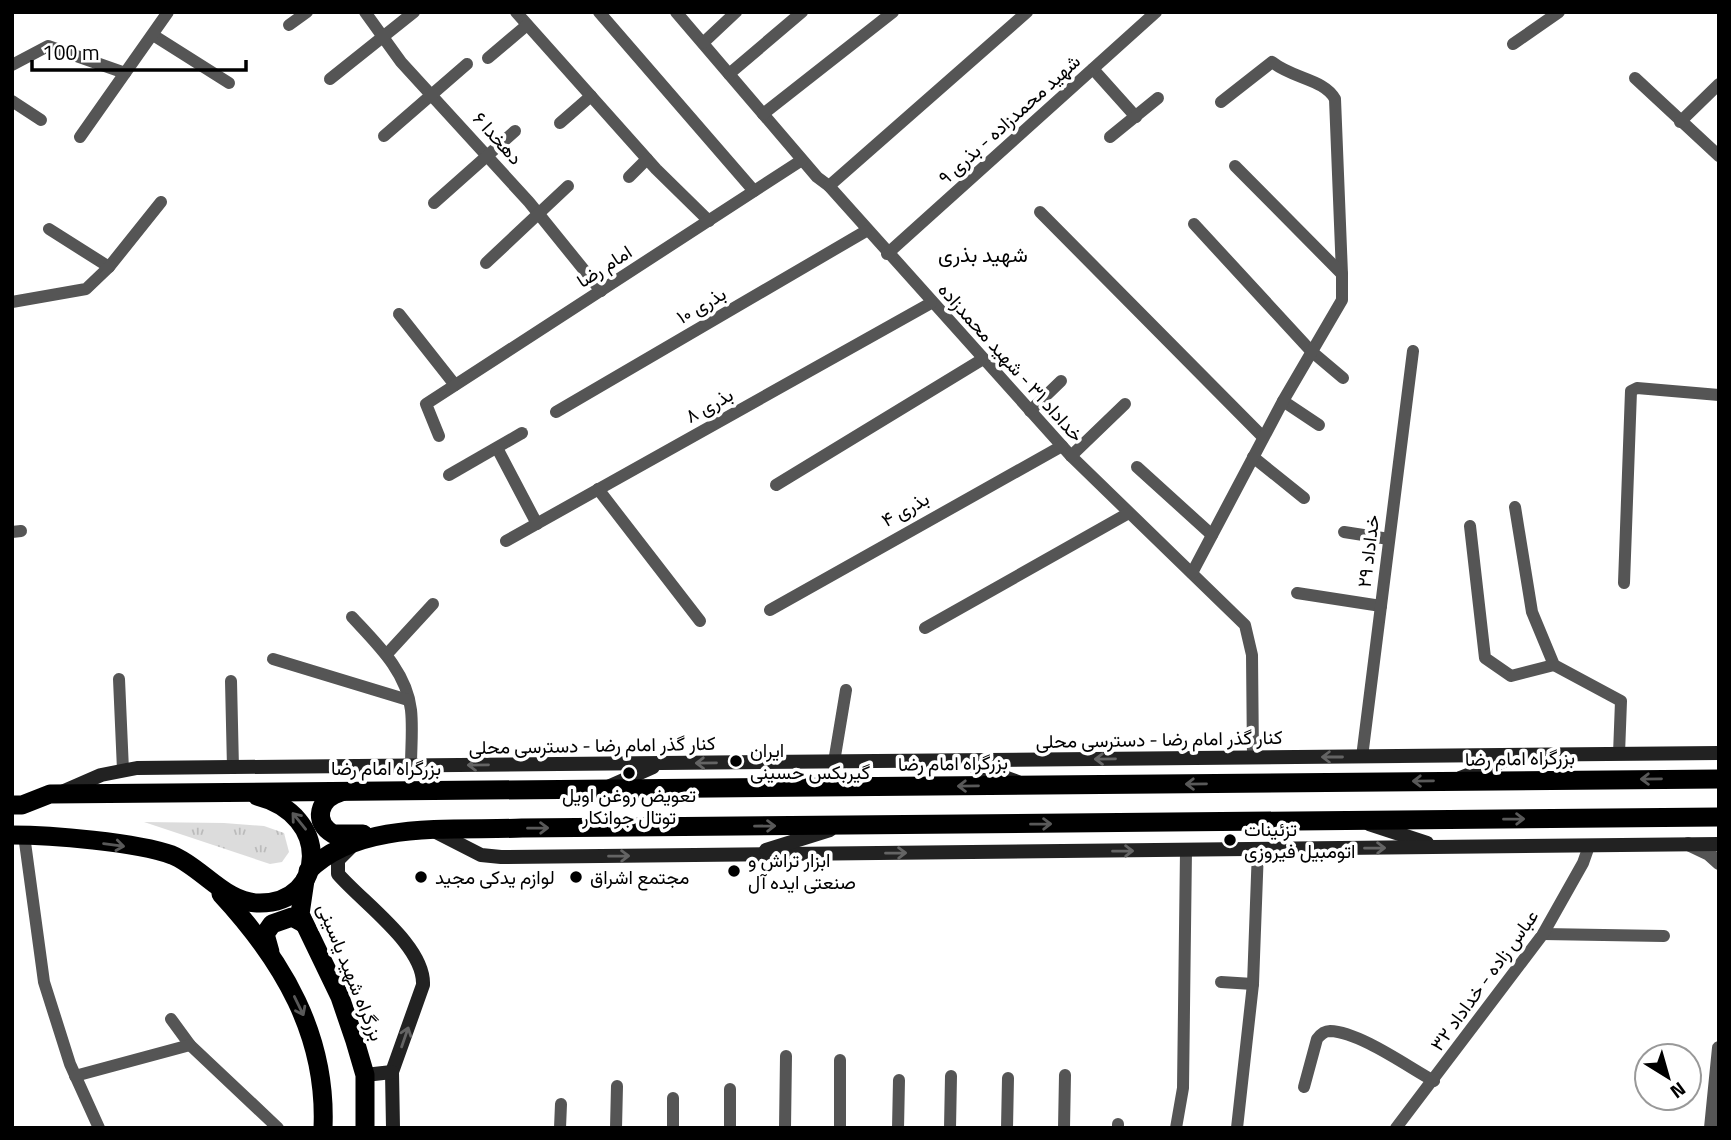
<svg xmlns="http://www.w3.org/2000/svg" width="1731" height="1140" font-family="'Titillium Web',Vazirmatn,sans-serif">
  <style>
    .grass { fill: url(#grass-tufts) }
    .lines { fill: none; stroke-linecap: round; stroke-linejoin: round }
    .minor { stroke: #555; stroke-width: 12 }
    .tertiary { stroke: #555; stroke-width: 14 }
    .secondary { stroke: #222; stroke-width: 14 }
    .trunk { stroke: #000; stroke-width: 19 }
    .oneway { stroke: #646464 }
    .oneway2 { stroke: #595959 }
    .poi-dot { fill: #000; stroke: #fff; stroke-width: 2.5 }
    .labels { text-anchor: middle; stroke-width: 7; stroke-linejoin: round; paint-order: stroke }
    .street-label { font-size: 19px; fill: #000; stroke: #fff }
    .poi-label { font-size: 19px; fill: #000; stroke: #fff; text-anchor: start }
    .neighbourhood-label { font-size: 21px; fill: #000; stroke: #fff }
  </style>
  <defs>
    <pattern id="grass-tufts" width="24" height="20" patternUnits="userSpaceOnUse" patternTransform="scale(1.75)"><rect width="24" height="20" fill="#dcdcdc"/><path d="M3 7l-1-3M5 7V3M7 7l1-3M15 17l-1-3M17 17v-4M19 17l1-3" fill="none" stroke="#bbb"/></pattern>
  </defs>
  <rect width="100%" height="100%" fill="#fff"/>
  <!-- grass -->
  <polygon class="grass" points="144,822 224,823 264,826 284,833 289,852 282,862 270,864"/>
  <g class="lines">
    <!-- minor -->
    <g class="minor">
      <polyline points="365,12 401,62 529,202 601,291"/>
      <polyline points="516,12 656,169 709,221"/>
      <polyline points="599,12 754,191"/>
      <polyline points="676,12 817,177 829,186 1071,456 1245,625 1252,655 1253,758"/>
      <polyline points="289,25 307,12"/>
      <polyline points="153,35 229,83"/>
      <polyline points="703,43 736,12"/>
      <polyline points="1513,44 1559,12"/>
      <polyline points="488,58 527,25"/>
      <polyline points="12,65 48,46 125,73"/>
      <polyline points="1093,69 1136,117"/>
      <polyline points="729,74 802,12"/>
      <polyline points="1635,78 1719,156"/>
      <polyline points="330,79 414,12"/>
      <polyline points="12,101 41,120"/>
      <path d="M1221,102L1272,62C1293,79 1324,79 1335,99L1342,274"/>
      <polyline points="763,114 893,12"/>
      <polyline points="1680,122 1719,84"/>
      <polyline points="560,123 591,96"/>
      <polyline points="384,136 467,64"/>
      <polyline points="80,137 168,12"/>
      <polyline points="1110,137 1158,98"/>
      <polyline points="629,177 647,159"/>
      <polyline points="829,186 1027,12"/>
      <polyline points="434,203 515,131"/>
      <polyline points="1040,212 1263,437"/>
      <polyline points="1194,224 1311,351 1343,378"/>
      <polyline points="49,229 109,267"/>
      <polyline points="887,254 1156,12"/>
      <polyline points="486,263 568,186"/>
      <polyline points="12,302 86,289 109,267 161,202"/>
      <polyline points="399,314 455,385"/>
      <polyline points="1283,401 1319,425"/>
      <polyline points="1030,411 1061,381"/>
      <polyline points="556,412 866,231"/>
      <polyline points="439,436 426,404 802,160"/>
      <polyline points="497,448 537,524"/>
      <polyline points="1071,456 1125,404"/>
      <polyline points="1253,457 1304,498"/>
      <polyline points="1137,467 1212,535"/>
      <polyline points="449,475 522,433"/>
      <polyline points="776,485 983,359"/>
      <polyline points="598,489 700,621"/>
      <polyline points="1515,507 1532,612 1554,665 1621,701 1619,754"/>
      <polyline points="1470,526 1485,658 1511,676 1554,665"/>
      <polyline points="12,532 21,531"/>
      <polyline points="1344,532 1389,539"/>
      <polyline points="506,541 931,303"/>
      <polyline points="1192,573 1283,401 1342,300 1342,274 1235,166"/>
      <polyline points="1624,583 1631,391 1637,388 1719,395"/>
      <polyline points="1297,593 1381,606"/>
      <polyline points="770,610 1062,446"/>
      <path d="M352,617C377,644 407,672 411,710C413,728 411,748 411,766"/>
      <polyline points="925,628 1127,514"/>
      <polyline points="387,654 433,604"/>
      <polyline points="273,659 408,700"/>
      <polyline points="119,679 123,770"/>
      <polyline points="231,681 233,768"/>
      <polyline points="1362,757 1413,351"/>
      <polyline points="834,762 846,690"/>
      <polyline points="24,835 44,982 70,1064 99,1128"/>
      <polyline points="1543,934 1664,936"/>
      <polyline points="1221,982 1253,984"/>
      <polyline points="171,1019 190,1045 278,1128"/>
      <polyline points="75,1076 190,1045"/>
      <path d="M1304,1087L1317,1039C1320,1035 1324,1031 1330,1031C1360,1032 1408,1067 1434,1081"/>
      <polyline points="560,1128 561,1104"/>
      <polyline points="616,1128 617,1086"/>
      <polyline points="673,1128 673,1098"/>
      <polyline points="730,1128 730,1089"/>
      <polyline points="785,1128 786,1056"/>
      <polyline points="840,1128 840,1060"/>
      <polyline points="898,1128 899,1080"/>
      <polyline points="950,1128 951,1076"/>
      <polyline points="1007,1128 1008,1078"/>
      <polyline points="1064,1128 1065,1075"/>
      <polyline points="1118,1128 1118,1124"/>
      <polyline points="1176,1128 1183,1088 1186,850"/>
      <polyline points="1237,1128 1253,984 1258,849"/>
      <polyline points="1396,1128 1543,934 1583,863 1589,846"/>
    </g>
    <!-- tertiary -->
    <g class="tertiary">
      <polyline points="1688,844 1709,854 1719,863"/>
      <polyline points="1711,1128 1719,1048"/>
    </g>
    <!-- secondary -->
    <g class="secondary">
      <polyline points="968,764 1018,782"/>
      <polyline points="1460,778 1509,759"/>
      <polyline points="608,787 653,767"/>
      <polyline points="62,792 101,775 137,768 1719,753"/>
      <polyline points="1369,824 1427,843"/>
      <polyline points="434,831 481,855 501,857 1719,844"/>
      <path d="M350,848L338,860V874C363,903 425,946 423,985L392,1072L393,1128"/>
      <polyline points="766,850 830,830"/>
      <polyline points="365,1075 392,1072"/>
    </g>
    <!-- trunk -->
    <g class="trunk">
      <path d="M341,792C319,798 312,822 333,834H363"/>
      <polyline points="12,805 22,805 50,794 1719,779"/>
      <path d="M12,835C51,835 136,842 172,855C202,867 226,904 260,903C326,903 332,815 257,796"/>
      <path d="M308,871C359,819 455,831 522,828L1719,817"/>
      <polyline points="305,880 300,914 340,997 355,1041 365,1075 365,1128"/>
      <path d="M221,894C283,961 327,1035 323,1128"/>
      <polyline points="270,952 265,934 272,924 292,917 303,923"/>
    </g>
  </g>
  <!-- one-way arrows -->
  <defs><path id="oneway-shaft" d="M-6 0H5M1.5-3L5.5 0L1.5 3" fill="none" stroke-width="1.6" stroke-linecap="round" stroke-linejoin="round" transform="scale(1.75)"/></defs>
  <g class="oneway">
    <use href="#oneway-shaft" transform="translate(1332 757) rotate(180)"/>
    <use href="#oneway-shaft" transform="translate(1105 759) rotate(179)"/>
    <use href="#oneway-shaft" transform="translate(706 763) rotate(179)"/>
    <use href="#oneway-shaft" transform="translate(478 765) rotate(179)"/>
    <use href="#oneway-shaft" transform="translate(1375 848) rotate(-1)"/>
    <use href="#oneway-shaft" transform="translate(1123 851) rotate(-1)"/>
    <use href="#oneway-shaft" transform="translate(896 853) rotate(-1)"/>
    <use href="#oneway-shaft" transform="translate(619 856) rotate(-1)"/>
    <use href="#oneway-shaft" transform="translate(405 1037) rotate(-71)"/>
  </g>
  <g class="oneway2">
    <use href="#oneway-shaft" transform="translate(1651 779) rotate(179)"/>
    <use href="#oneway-shaft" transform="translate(1423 781) rotate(179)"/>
    <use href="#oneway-shaft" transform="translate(1196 784) rotate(179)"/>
    <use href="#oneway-shaft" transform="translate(968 786) rotate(179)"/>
    <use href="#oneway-shaft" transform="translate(1514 819) rotate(-1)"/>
    <use href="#oneway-shaft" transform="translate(299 821) rotate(-129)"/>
    <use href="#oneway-shaft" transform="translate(1041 824) rotate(-1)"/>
    <use href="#oneway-shaft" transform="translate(765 826) rotate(-1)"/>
    <use href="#oneway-shaft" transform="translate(538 828) rotate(-1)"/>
    <use href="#oneway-shaft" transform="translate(114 845) rotate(7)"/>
    <use href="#oneway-shaft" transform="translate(299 1006) rotate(64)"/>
  </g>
  <!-- markers -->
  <g class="poi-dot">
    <circle cx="736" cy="761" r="7"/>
    <circle cx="629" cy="773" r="7"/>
    <circle cx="1230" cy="840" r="7"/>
    <circle cx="734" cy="871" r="7"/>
    <circle cx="421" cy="877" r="7"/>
    <circle cx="576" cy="877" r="7"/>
  </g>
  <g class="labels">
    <!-- street labels -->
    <g class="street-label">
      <text transform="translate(1009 119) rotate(-42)" y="7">شهید محمدزاده - بذری ۹</text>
      <text transform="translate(498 138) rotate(48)" y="7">دهخدا ۶</text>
      <text transform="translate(604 266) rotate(-33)" y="7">امام رضا</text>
      <text transform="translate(701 305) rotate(-30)" y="7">بذری ۱۰</text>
      <text transform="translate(1011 362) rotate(48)" y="7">خداداد ۳۱ - شهید محمدزاده</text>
      <text transform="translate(709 405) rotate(-29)" y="7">بذری ۸</text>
      <text transform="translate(905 509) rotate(-29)" y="7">بذری ۴</text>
      <text transform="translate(1368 551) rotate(-83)" y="7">خداداد ۲۹</text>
      <text transform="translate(1159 739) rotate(-1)" y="7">کنار گذر امام رضا - دسترسی محلی</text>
      <text transform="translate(592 745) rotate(-1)" y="7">کنار گذر امام رضا - دسترسی محلی</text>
      <text transform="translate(1520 758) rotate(-1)" y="7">بزرگراه امام رضا</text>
      <text transform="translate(953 763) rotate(-1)" y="7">بزرگراه امام رضا</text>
      <text x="386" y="775">بزرگراه امام رضا</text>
      <text transform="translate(351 972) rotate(68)" y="7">بزرگراه شهید یاسینی</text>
      <text transform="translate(1484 980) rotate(-54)" y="7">عباس زاده - خداداد ۳۲</text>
    </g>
    <!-- poi labels -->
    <g class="poi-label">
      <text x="750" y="757">ایران<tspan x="750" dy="22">گیربکس حسینی</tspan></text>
      <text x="629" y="802" text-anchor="middle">تعویض روغن اویل<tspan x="629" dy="22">توتال جوانکار</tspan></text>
      <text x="1244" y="836">تزئینات<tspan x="1244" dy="22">اتومبیل فیروزی</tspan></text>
      <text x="748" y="867">ابزار تراش و<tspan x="748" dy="22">صنعتی ایده آل</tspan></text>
      <text x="435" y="884">لوازم یدکی مجید</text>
      <text x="590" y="884">مجتمع اشراق</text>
    </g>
    <!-- neighbourhood labels -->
    <g class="neighbourhood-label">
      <text x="983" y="262">شهید بذری</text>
    </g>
  </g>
  <!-- border -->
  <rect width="1731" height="1140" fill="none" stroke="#000000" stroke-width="28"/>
  <!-- north arrow -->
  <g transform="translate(1668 1077) rotate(143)"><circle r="33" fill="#ffffff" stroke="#999999" stroke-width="2"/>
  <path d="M0-5L12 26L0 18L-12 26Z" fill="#000000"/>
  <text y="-10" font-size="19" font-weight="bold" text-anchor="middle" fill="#000000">N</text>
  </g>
  <!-- scale -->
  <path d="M32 60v10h214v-10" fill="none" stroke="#000000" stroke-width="3.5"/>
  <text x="42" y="60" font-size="21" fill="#000000" stroke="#ffffff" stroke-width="5" paint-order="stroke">100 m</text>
</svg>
